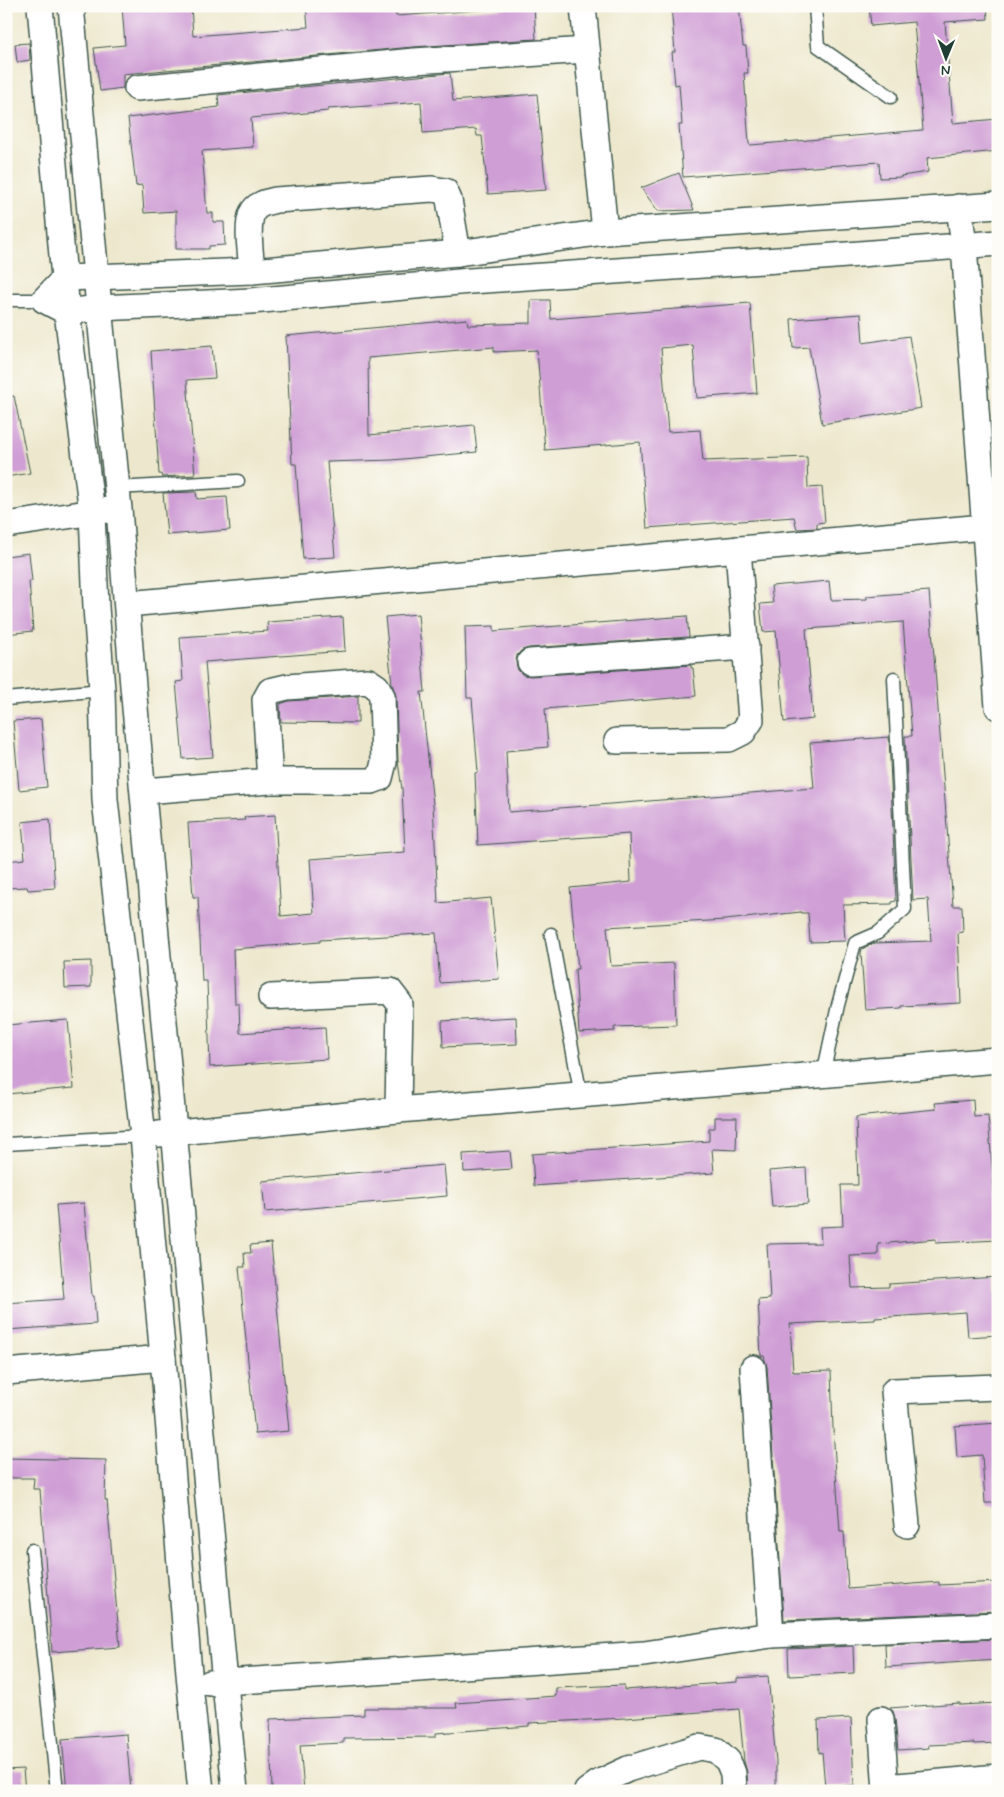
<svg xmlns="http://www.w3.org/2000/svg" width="1004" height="1797" font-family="Mynerve,sans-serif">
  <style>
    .building { fill: #cf9ed5 }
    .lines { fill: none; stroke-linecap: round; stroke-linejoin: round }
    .lane-casing { stroke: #3e574b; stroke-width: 15 }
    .street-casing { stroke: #3e574b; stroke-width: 28 }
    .lane { stroke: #fff; stroke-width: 12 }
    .street { stroke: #fff; stroke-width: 25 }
  </style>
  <rect width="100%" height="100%" fill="#fdfcf7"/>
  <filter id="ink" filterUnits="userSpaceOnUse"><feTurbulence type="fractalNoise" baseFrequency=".02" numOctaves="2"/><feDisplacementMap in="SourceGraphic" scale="10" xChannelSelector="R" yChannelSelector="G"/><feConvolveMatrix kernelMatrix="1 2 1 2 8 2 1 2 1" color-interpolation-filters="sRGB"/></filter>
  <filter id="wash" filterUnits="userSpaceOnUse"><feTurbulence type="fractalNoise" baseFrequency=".0096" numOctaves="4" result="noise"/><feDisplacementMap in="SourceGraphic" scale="20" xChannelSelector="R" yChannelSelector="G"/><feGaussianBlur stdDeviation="1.12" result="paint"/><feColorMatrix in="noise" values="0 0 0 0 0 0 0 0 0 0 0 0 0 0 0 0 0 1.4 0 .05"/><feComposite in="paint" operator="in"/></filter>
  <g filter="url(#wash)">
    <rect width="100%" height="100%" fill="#ede8cd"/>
    <g id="blocks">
      <!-- building -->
      <g class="building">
        <polygon points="122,6 191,6 193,36 308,27 306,6 395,6 396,16 508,8 508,6 534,6 536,39 413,47 123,74 123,88 100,91 94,48 125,45"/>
        <polygon points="671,6 739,6 743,46 746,46 748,73 744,73 749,144 751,145 923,130 914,22 871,26 869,6 987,6 988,19 945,22 953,123 998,119 998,151 927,158 928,172 901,176 902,177 880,178 879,162 683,177 679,125 682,125 679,84 675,85 672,52 675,52"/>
        <polygon points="29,43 30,60 17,62 15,44"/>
        <polygon points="450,73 453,101 537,94 546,190 488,194 482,136 477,136 476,129 423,133 421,102 328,109 328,111 251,118 253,147 202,151 207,213 213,213 213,222 224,222 225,245 209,246 209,249 176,249 176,211 144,213 142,185 136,186 128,118 219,107 218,95"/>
        <polygon points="679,173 694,210 658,211 641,188"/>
        <polygon points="531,300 550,300 551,319 750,303 757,393 697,398 693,345 661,348 668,432 700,430 703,461 807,457 808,488 822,487 825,522 817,523 817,528 797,529 794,517 647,528 640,442 545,450 537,350 494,352 494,347 368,358 369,435 474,425 477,452 392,460 327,462 335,557 303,559 296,464 292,464 286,336 467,319 468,325 531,323"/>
        <polygon points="861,314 863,343 909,336 921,408 822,424 809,347 793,348 791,319"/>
        <polygon points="212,346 215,378 187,380 195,475 162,477 161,474 159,474 151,351"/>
        <polygon points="14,396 30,473 6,477 6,397"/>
        <polygon points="196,492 197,499 227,497 230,530 167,535 163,493"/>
        <polygon points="29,553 32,581 29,581 33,631 6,634 6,556"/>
        <polygon points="829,581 831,600 867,599 867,596 929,591 953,906 962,906 963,932 958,933 961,1003 901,1006 901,1008 865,1010 861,953 862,949 875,943 931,941 928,899 913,900 905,736 912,736 903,622 806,629 813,719 784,722 776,631 763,632 760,604 773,603 771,586"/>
        <polygon points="418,614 425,692 421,692 433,804 438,903 491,898 499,979 440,983 436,933 320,940 320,942 233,949 235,1004 239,1004 240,1033 325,1027 327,1059 210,1067 207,981 202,981 198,897 193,897 188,823 245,820 244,817 275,815 281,916 314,913 310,859 405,852 402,789 398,762 396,696 392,684 385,617"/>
        <polygon points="687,616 689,637 529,648 522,650 517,655 516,663 518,670 523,675 531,676 691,665 691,668 693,668 696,696 545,709 548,747 506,751 509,812 814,788 810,743 889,737 896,901 892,902 892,904 843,905 845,941 810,942 808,913 801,913 801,912 725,920 607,927 611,966 674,963 676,1025 614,1027 615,1031 579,1033 575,969 578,969 570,888 631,882 629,834 478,845 475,773 478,772 472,698 467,698 465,627 494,626 494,631"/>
        <polygon points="343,617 345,651 205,662 213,757 183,759 176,682 183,681 180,637 268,631 267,622"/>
        <polygon points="358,696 358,723 281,722 280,704 289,701"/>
        <polygon points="41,719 47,787 19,790 13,721"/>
        <polygon points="50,819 55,888 28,890 27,887 6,888 6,861 25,859 22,822"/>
        <polygon points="91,961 91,987 65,988 64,962"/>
        <polygon points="516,1017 517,1044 443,1047 442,1021"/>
        <polygon points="68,1020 74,1088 6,1094 6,1025"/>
        <polygon points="973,1100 974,1117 988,1116 998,1240 936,1243 936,1239 878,1244 878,1255 850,1256 852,1288 889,1287 889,1284 997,1277 998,1335 968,1337 966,1312 875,1318 875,1320 790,1324 793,1372 831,1371 833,1429 840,1532 844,1532 848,1589 939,1582 939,1585 998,1582 998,1611 784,1620 767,1367 764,1356 761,1356 758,1300 770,1299 767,1244 821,1243 820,1227 843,1226 841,1185 858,1185 856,1117 936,1109 935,1103"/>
        <polygon points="715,1117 737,1117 736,1150 712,1149 714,1173 534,1186 532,1154 709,1141 709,1128 715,1128"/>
        <polygon points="510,1151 512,1169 464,1172 463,1154"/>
        <polygon points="444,1165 447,1196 265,1212 262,1181"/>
        <polygon points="806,1168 808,1204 772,1207 769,1171"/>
        <polygon points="84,1203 92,1296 94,1296 96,1324 6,1330 6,1303 64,1299 56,1205"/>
        <polygon points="271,1243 289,1431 255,1434 239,1267 245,1267 244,1253 251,1253 250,1245"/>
        <polygon points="998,1423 998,1503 985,1503 982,1455 957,1457 955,1426"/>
        <polygon points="6,1458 106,1460 105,1500 107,1500 120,1647 52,1652 40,1489 33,1489 34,1478 6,1478"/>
        <polygon points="998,1639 998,1660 886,1667 885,1644"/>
        <polygon points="853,1646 854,1673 789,1676 788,1649"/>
        <polygon points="768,1676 776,1761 776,1791 748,1791 747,1772 744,1761 739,1709 625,1718 529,1723 529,1726 436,1733 436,1737 343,1738 343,1743 300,1745 304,1791 272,1791 270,1719 364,1715 364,1708 457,1708 456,1703 556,1696 556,1688 624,1685 624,1690 737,1682 737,1678"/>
        <polygon points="960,1703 960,1705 998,1703 998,1743 974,1744 974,1743 928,1745 929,1748 898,1750 895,1718 893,1711 889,1708"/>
        <polygon points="851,1718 854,1785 825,1787 822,1752 819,1753 818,1720"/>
        <polygon points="126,1734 131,1791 67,1791 62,1739"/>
        <polygon points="23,1769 25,1791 6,1791 6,1770"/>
      </g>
    </g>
  </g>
  <g filter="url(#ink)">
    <use href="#blocks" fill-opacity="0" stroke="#3e574b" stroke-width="1"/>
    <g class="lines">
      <!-- lane casing -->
      <g class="lane-casing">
        <g id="lane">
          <polyline points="815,6 818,46 891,97"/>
          <polyline points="6,300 44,300"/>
          <polyline points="117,488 238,481"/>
          <polyline points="6,699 102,690"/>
          <polyline points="551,934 581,1096"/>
          <polyline points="823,1075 838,1005 855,943 878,933 905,909 894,678"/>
          <polyline points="6,1144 143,1136"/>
          <polyline points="32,1550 57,1791"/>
        </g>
      </g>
      <!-- street casing -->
      <g class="street-casing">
        <g id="street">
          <polyline points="40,6 67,312 92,513 96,607 102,690 105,800 143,1136 163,1358 190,1685 201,1791"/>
          <polyline points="71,6 96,276 119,509 133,686 235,1791"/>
          <polyline points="583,6 605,232"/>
          <polyline points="137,88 414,61 587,50"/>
          <polyline points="998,205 605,232 458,253 252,271 65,278 44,300 67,312 99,308 251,301 470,281 822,257 998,243"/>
          <polyline points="959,207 964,246 998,707"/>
          <path d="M252,271C251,254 246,228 252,213C256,204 267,202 276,200L432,189L445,191L449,200L458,253"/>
          <polyline points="6,525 108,510"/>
          <polyline points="127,604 984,527"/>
          <polyline points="530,662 746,647"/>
          <polygon points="368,681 377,687 382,696 384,762 380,778 372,781 270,781 265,700 270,691 287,687"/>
          <polyline points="617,741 729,739 743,732 751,720 738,549"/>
          <polyline points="144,791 270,781"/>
          <polyline points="271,997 390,991 400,1004 398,1110"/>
          <polyline points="159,1134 398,1110 998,1060"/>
          <polyline points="753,1368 771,1635"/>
          <polyline points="6,1372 163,1358"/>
          <polyline points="907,1525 894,1391 998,1387"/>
          <polyline points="210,1683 644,1654 771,1635 998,1625"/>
          <polyline points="881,1719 886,1791"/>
          <polyline points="886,1787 998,1777"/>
          <polyline points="587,1791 598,1783 628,1769 699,1747 716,1750 728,1761 733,1773 734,1791"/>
        </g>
      </g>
      <!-- lane -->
      <use href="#lane" class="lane"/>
      <!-- street -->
      <use href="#street" class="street"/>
    </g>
  </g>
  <!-- margin -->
  <rect width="1004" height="1797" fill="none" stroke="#fdfcf7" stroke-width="25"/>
  <!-- north arrow -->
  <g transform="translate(946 58) rotate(181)" stroke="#fdfcf7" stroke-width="4" paint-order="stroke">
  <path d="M0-4L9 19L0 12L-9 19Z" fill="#1f3d34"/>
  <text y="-8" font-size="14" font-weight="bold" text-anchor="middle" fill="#1f3d34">N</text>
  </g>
</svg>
